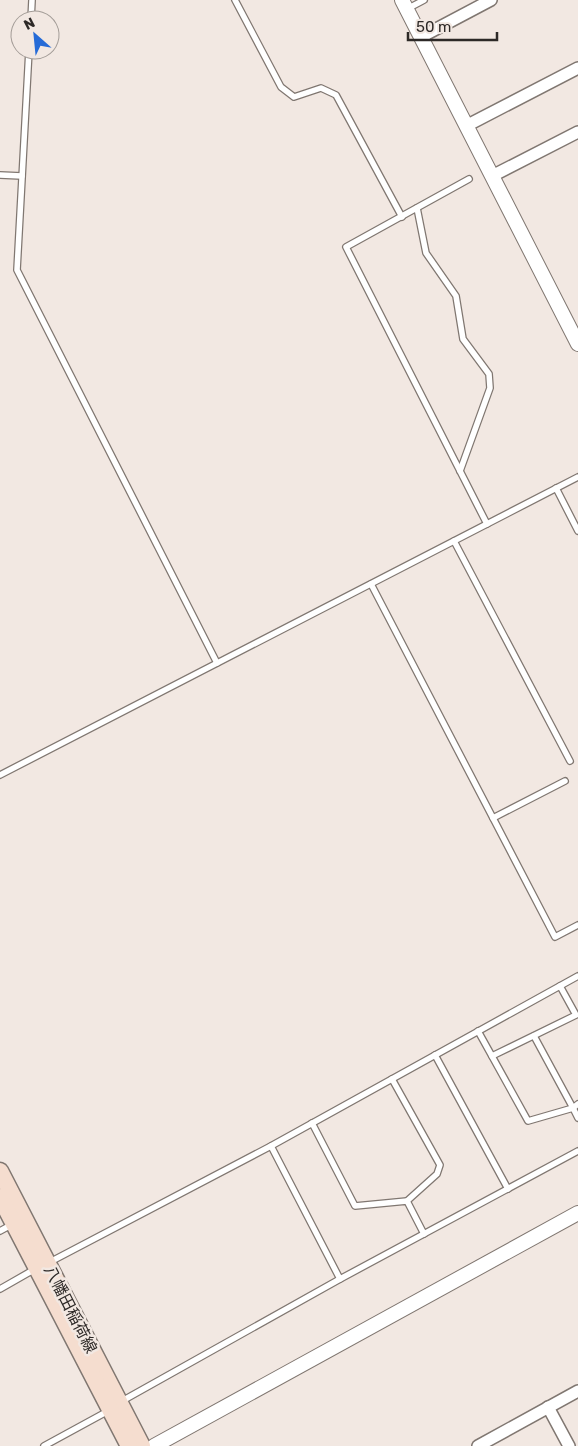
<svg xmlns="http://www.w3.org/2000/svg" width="578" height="1446" font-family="Rubik,'Noto Sans JP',sans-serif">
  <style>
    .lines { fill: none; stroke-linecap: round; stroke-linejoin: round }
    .service-casing { stroke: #807771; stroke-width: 8 }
    .minor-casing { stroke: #807771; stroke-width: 14 }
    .tertiary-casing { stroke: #807771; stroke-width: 16 }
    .secondary-casing { stroke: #807771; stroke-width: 19 }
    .service { stroke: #fff; stroke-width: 5.5 }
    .minor { stroke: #fff; stroke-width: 11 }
    .tertiary { stroke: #fff; stroke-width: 14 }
    .secondary { stroke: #f5ddcf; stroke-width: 16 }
    .labels { text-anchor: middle; stroke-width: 5; stroke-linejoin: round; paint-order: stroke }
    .street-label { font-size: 16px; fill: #2d2927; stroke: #f2e8e2 }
  </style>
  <rect width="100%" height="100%" fill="#f2e8e2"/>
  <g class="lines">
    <!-- service casing -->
    <g class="service-casing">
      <g id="service">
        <polyline points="235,0 281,87 294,97 321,88 336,95 402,217"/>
        <polyline points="407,9 424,0"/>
        <polyline points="31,20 32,0"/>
        <polyline points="29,50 17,270 217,663"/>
        <polyline points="0,175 22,176"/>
        <polyline points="469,179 346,247 487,524"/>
        <polyline points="417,208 426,253 456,296 463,339 489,374 490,388 460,471"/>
        <polyline points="556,488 578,531"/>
        <polyline points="454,541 570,761"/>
        <polyline points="371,584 555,937 578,925"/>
        <polyline points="0,775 578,477"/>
        <polyline points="493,818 565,781"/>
        <polyline points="478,1031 528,1121 573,1108 578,1118"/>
        <polyline points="534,1036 573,1108 578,1104"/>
        <polyline points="435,1055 508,1189"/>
        <polyline points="492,1056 576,1015 560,986"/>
        <polyline points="392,1079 440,1165 437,1174 407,1201"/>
        <polyline points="312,1123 355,1206 407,1201 424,1234"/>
        <polyline points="271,1146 340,1279"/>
        <polyline points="0,1231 11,1225"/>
        <polyline points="48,1263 271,1146 578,976"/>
        <polyline points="0,1289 35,1269"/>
        <polyline points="122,1401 340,1279 578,1151"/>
        <polyline points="44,1446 110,1410"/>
      </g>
    </g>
    <!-- minor casing -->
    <g class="minor-casing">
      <g id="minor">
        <polyline points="421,37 491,0"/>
        <polyline points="466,126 578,68"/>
        <polyline points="492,176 578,132"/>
        <polyline points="548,1407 569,1446"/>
        <polyline points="478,1446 578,1391"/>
      </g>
    </g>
    <!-- tertiary casing -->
    <g class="tertiary-casing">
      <g id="tertiary">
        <polyline points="402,0 578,344"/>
        <polyline points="154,1446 578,1213"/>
      </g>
    </g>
    <!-- secondary casing -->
    <g class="secondary-casing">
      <g id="secondary">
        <polyline points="0,1171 142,1446"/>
        <polyline points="0,1197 129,1446"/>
      </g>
    </g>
    <!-- service -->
    <use href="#service" class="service"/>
    <!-- minor -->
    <use href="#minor" class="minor"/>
    <!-- tertiary -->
    <use href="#tertiary" class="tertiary"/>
    <!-- secondary -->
    <use href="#secondary" class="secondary"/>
  </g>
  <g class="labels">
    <!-- street labels -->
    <g class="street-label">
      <text transform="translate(71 1309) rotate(63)" y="6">八幡田稲荷線</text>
    </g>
  </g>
  <!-- north arrow -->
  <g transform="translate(35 35) rotate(333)"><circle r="24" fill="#f2e8e2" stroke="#a39c97"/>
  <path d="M0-4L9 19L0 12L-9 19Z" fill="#266bd7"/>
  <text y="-8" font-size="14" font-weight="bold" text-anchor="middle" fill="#2d2927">N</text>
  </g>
  <!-- scale -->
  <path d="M408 32v8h89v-8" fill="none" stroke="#2d2927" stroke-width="2.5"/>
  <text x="416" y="32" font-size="15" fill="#2d2927" stroke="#f2e8e2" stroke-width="4" paint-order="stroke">50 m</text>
</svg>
